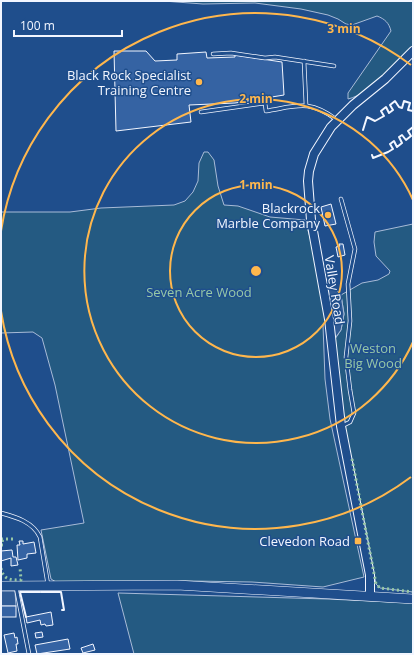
<svg xmlns="http://www.w3.org/2000/svg" width="414" height="655" font-family="'Open Sans',sans-serif">
  <style>
    .green { fill: #245a82; stroke: #a8bbd7 }
    .parking { fill: #305b95; stroke: #a8bbd7 }
    .building { fill: #3563a3; stroke: #f2f6ff }
    .lines { fill: none; stroke-linecap: round; stroke-linejoin: round }
    .service-casing { stroke: #f2f6ff; stroke-width: 4.5 }
    .tertiary-casing { stroke: #f2f6ff; stroke-width: 10 }
    .secondary-casing { stroke: #f2f6ff; stroke-width: 10 }
    .service { stroke: #1f4e8c; stroke-width: 3 }
    .tertiary { stroke: #1f4e8c; stroke-width: 8 }
    .secondary { stroke: #1f4e8c; stroke-width: 9 }
    .hedge { stroke: #97c8a6; stroke-width: 3; stroke-dasharray: 2 3; stroke-linecap: butt }
    .wall { stroke: #f2f6ff; stroke-width: 2 }
    .ring { fill: none; stroke: #ffb74d; stroke-width: 2 }
    .poi-dot { fill: #ffb74d; stroke: #1f4e8c; stroke-width: 1.5 }
    .labels { text-anchor: middle; stroke-width: 3; stroke-linejoin: round; paint-order: stroke }
    .poi-label { font-size: 13px; fill: #f2f6ff; stroke: #1f4e8c; text-anchor: end }
    .street-label { font-size: 13px; fill: #f2f6ff; stroke: #1f4e8c }
    .park-label { font-size: 13px; fill: #97c8a6; stroke: #1f4e8c }
    .centre { fill: #ffb74d; stroke: #1f4e8c; stroke-width: 2 }
    .ring-label { font-size: 12px; text-anchor: middle; font-weight: bold; fill: #ffb74d; stroke: #1f4e8c; stroke-width: 3; stroke-linejoin: round; paint-order: stroke }
  </style>
  <rect width="100%" height="100%" fill="#1f4e8c"/>
  <!-- green -->
  <g class="green">
    <path d="M163,1H413V46C397,63 370,94 348,99V93L391,31C389,23 385,19 377,16L352,25L346,24L338,19L328,15L301,9L255,3L203,4Z"/>
    <polygon points="204,152 208,152 214,160 218,186 224,205 238,206 270,217 305,220 322,279 329,319 323,325 325,379 330,419 364,577 323,587 252,582 192,581 56,582 51,579 41,530 84,523 55,385 42,338 33,332 1,333 1,212 70,212 101,208 174,205 185,201 193,192 198,181 199,163"/>
    <polygon points="413,224 413,592 380,588 376,584 352,459 341,426 331,345 341,330 344,314 341,295 362,283 378,280 389,274 390,271 376,256 374,242 375,232"/>
    <polygon points="118,593 327,599 413,603 413,654 134,654"/>
  </g>
  <!-- parking -->
  <g class="parking">
    <polygon points="326,279 341,295 344,314 341,330 333,341"/>
    <polygon points="1,591 15,591 16,606 1,606"/>
  </g>
  <!-- building -->
  <g class="building">
    <polygon points="114,51 146,51 155,61 177,60 177,54 206,52 207,58 235,57 235,55 282,62 284,95 235,103 189,105 191,122 116,131"/>
    <polygon points="331,204 336,224 325,226 321,207"/>
    <polygon points="339,244 343,244 345,255 338,257 336,247 340,246"/>
    <polygon points="19,541 23,541 23,544 34,542 36,553 27,554 27,558 18,560 17,545 20,545"/>
    <polygon points="12,550 13,557 16,557 18,565 11,566 11,558 1,561 1,551"/>
    <rect x="1" y="606" width="15" height="11"/>
    <polygon points="51,612 53,625 46,626 45,624 41,625 40,620 27,623 26,617"/>
    <polygon points="42,632 43,637 36,638 35,633"/>
    <polygon points="14,633 15,638 17,637 18,644 16,644 17,651 8,653 4,635"/>
    <polygon points="68,639 70,649 37,654 35,645"/>
    <polygon points="93,644 95,650 83,653 81,648"/>
  </g>
  <g class="lines">
    <!-- service casing -->
    <g class="service-casing">
      <g id="service">
        <polyline points="213,54 231,53 265,58 275,57 334,66"/>
        <polyline points="304,61 306,105"/>
        <path d="M201,112L265,103L266,111C297,106 309,99 337,120"/>
        <polyline points="341,199 355,249 348,284 350,321 346,357 350,390 354,413 350,422 342,426"/>
        <path d="M1,513C16,517 33,522 40,537L48,585"/>
        <polyline points="16,587 29,654"/>
      </g>
    </g>
    <!-- tertiary casing -->
    <g class="tertiary-casing">
      <polyline id="tertiary" points="370,596 370,575 341,426 329,319 311,220 308,181 309,171 314,154 331,127 353,105 385,79 413,51"/>
    </g>
    <!-- secondary casing -->
    <g class="secondary-casing">
      <polyline id="secondary" points="1,586 177,585 413,599"/>
    </g>
    <!-- service -->
    <use href="#service" class="service"/>
    <!-- tertiary -->
    <use href="#tertiary" class="tertiary"/>
    <!-- secondary -->
    <use href="#secondary" class="secondary"/>
    <!-- hedge -->
    <g class="hedge">
      <polyline points="352,459 376,584 380,588 413,592"/>
      <polyline points="1,539 15,539"/>
      <polyline points="1,545 3,545 2,539"/>
      <path d="M1,568C3,580 11,580 21,580L20,567"/>
    </g>
    <!-- wall -->
    <g class="wall">
      <polyline points="413,117 413,121"/>
      <polyline points="363,130 367,117 375,121 384,116 381,111 386,107 389,113 393,110 390,105 395,101 399,107 402,108 404,101 410,103 408,110 413,111"/>
      <polyline points="372,155 373,158 388,152 393,149 390,144 394,141 397,147 402,143 399,137 402,135 406,140 411,136 408,131 413,127"/>
      <polyline points="41,592 61,592 64,610 62,610"/>
      <polyline points="26,617 20,592 40,592"/>
    </g>
  </g>
  <!-- distance rings -->
  <g class="ring">
    <circle cx="256" cy="271" r="86"/>
    <path d="M413 342A172 172 0 1 1 413 200"/>
    <path d="M411 477A258 258 0 0 1 1 311M1 231A258 258 0 0 1 411 65"/>
  </g>
  <!-- markers -->
  <g class="poi-dot">
    <circle cx="199" cy="82" r="4"/>
    <circle cx="328" cy="215" r="4"/>
    <rect x="354" y="537" width="8" height="8" rx="2"/>
  </g>
  <g class="labels">
    <!-- poi labels -->
    <g class="poi-label">
      <text x="191" y="80">Black Rock Specialist<tspan x="191" dy="15">Training Centre</tspan></text>
      <text x="320" y="213">Blackrock<tspan x="320" dy="15">Marble Company</tspan></text>
      <text x="350" y="546">Clevedon Road</text>
    </g>
    <!-- street labels -->
    <g class="street-label">
      <text transform="translate(335 290) rotate(81)" y="5">Valley Road</text>
    </g>
    <!-- park labels -->
    <g class="park-label">
      <text x="199" y="297">Seven Acre Wood</text>
      <text x="373" y="353">Weston<tspan x="373" dy="15">Big Wood</tspan></text>
    </g>
  </g>
  <circle cx="256" cy="271" r="6" class="centre"/>
  <g class="ring-label">
    <text x="344" y="33">3 min</text>
    <text x="256" y="103">2 min</text>
    <text x="256" y="189">1 min</text>
  </g>
  <!-- border -->
  <rect width="414" height="655" fill="none" stroke="#f2f6ff" stroke-width="4"/>
  <!-- scale -->
  <path d="M14 30v6h108v-6" fill="none" stroke="#f2f6ff" stroke-width="2"/>
  <text x="20" y="30" font-size="12" fill="#f2f6ff" stroke="#1f4e8c" stroke-width="3" paint-order="stroke">100 m</text>
</svg>
